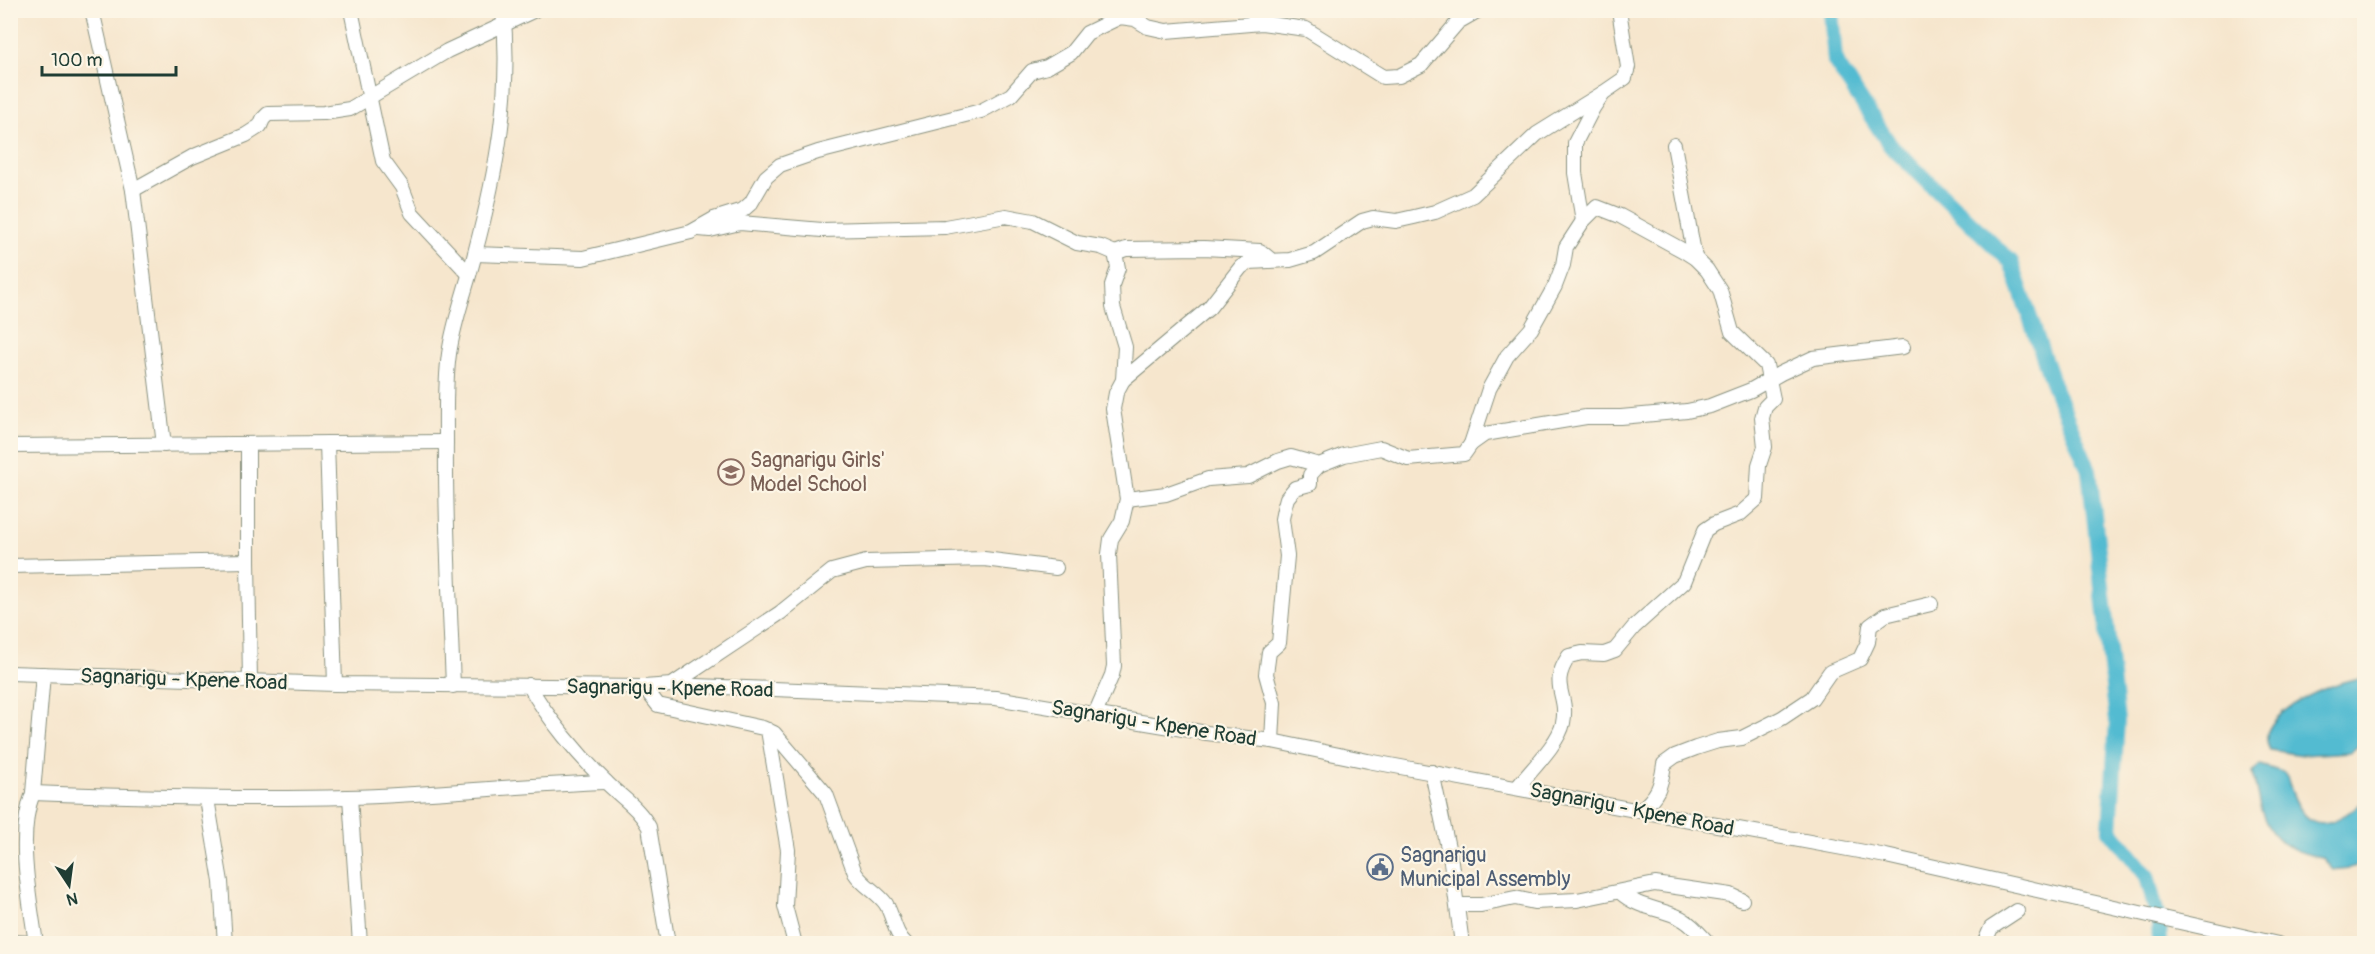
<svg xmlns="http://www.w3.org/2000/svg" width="2375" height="954" font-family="Pangolin,sans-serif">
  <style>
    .water { fill: #53bbd1; stroke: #397c82; stroke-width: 1.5 }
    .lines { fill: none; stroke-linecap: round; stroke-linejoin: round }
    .river { stroke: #53bbd1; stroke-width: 16 }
    .minor-casing { stroke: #8a9280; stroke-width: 16 }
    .minor { stroke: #fff; stroke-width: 14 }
    .labels { text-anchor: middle; stroke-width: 4.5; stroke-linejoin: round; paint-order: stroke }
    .education-label { font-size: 21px; fill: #785e54; stroke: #fcf5e5; text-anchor: start }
    .street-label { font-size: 21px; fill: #1f3d34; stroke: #fcf5e5 }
    .service-label { font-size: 21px; fill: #4e5e75; stroke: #fcf5e5; text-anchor: start }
  </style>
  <rect width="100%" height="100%" fill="#fcf5e5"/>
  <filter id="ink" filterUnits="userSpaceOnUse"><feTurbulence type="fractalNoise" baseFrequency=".0167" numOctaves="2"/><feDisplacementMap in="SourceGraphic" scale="12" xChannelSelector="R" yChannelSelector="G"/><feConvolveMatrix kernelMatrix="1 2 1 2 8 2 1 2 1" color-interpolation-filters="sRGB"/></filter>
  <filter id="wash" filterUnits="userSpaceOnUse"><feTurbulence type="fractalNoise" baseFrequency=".008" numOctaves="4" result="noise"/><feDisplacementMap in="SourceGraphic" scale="24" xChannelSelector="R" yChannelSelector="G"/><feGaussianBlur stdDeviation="1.35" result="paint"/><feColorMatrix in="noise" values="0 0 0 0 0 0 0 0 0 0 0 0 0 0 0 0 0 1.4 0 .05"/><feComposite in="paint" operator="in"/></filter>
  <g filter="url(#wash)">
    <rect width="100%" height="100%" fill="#f6e6cd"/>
    <!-- water -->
    <g class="water">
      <path d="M2362,678L2364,682V736L2357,747L2350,752L2302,755L2270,750C2249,715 2336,680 2362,678Z"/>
      <path d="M2260,765L2286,773C2300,826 2319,839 2364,801V863L2350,868L2333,870L2322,857C2268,849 2261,821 2253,772Z"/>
    </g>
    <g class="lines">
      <!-- river -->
      <polyline class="river" points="1831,10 1835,61 1890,145 2011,262 2053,385 2089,470 2117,721 2110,830 2147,876 2159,923 2160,944"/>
    </g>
  </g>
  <g filter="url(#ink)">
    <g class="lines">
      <!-- minor casing -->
      <g class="minor-casing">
        <g id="minor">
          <polyline points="92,10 133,190 164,445"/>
          <polyline points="351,10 383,161 402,187 412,213 469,274"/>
          <polyline points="1674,145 1695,258"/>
          <polyline points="133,190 192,157 246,135 260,126 263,119 268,114 324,113 350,109 447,51 535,10"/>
          <polyline points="1583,221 1575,173 1575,143 1593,108 1603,93 1625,78 1628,67 1619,10"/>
          <polyline points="699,229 710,230 740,223 822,230 945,227 1006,216 1033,221 1077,243 1101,247 1115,253 1118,268 1112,285 1113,307 1125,347 1123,380 1116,393 1113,409 1127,499 1122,521 1111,539 1109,554 1114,666 1112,675 1095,714"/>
          <polyline points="1115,253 1126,249 1204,248 1260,251 1271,260"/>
          <polyline points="475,254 583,258 691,232 714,219 743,210 751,203 766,177 780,165 818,152 981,111 1011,95 1032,71 1047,67 1071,53 1087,33 1120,17 1135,19 1148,27 1166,31 1262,23 1306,29 1383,77 1399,76 1421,65 1458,22 1479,10"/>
          <polyline points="1123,380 1209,308 1241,267 1249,262 1290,260 1314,253 1362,221 1373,218 1396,221 1414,217 1435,212 1473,195 1537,134 1603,93"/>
          <polyline points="327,443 335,684"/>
          <polyline points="248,444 248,561 250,681"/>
          <polyline points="1471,444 1485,434 1586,417 1621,417 1687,411 1710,406 1751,390 1781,373 1813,358 1903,347"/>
          <polyline points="10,446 446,442"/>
          <polyline points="1127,499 1166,494 1208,479 1248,476 1278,461 1291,457 1319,465"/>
          <polyline points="10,566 248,561"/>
          <polyline points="10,673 335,684 644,687 672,685 996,698 1207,733 1272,741 1368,761 1886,856 2278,944"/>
          <path d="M529,685C547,718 580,757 607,783C622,798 639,808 649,827L668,944"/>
          <polyline points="672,685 780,613 832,571 866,562 984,559 1056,568"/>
          <path d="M453,686C450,604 445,522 446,440C446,412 445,382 449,354C454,319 467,287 475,253C496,174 512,93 503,10"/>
          <path d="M644,687L658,705L763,728L774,733L826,794L855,873C863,886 878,892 886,904C894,918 894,933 906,944"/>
          <polyline points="768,730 788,850 785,906 795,944"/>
          <path d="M1272,741L1274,703L1266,674L1269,652L1279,643L1287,556L1282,519L1284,509L1287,498L1295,488L1310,484V475L1319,465L1344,455L1381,448L1408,459L1464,454L1471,444L1489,389L1507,356L1531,329L1555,286L1563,265L1566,247L1583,221L1597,207L1620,216L1684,251L1695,258L1707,270L1720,290L1732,332L1766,365L1773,399L1765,407L1762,418L1765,447L1759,465L1757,499L1740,514L1714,524L1705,530L1684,582L1634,627L1615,650L1604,654L1582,653L1569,656C1548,687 1569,693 1563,723C1559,743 1530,771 1517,788"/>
          <polyline points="1432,772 1451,862 1462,944"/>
          <path d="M33,793C138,797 243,800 347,797C434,795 520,785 606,782"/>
          <polyline points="350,797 360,944"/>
          <polyline points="207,799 221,882 225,944"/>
          <path d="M1640,811C1658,795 1661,787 1664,764L1675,756L1696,748L1718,741L1742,738L1782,718L1812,698L1830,672L1860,659L1868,642L1870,626L1885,615L1931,604"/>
          <path d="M1620,892C1638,908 1655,907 1676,916C1689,921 1699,933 1709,944"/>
          <polyline points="1458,905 1481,905 1515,898 1534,902 1577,900 1655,884 1731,895 1742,900"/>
          <polyline points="10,942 36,943"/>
          <path d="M36,944C30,899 16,836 33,793L43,674"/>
          <polyline points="1984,944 1991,928 2017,911"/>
        </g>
      </g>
      <!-- minor -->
      <use href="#minor" class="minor"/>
    </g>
  </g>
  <!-- icons -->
  <defs>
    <g id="school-ring" transform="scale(1.35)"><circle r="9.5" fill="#fcf5e5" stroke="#8d6e63" stroke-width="1.5"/><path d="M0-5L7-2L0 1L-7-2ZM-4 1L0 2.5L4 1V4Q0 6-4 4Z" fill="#8d6e63"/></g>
    <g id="civic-ring" transform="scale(1.35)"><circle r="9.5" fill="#fcf5e5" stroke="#5c6f8a" stroke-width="1.5"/><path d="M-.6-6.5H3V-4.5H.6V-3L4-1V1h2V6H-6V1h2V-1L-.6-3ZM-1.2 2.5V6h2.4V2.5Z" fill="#5c6f8a"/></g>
  </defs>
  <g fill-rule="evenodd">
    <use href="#school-ring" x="731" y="472"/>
    <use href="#civic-ring" x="1380" y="867"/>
  </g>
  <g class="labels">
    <!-- education labels -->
    <g class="education-label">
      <text x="750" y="467">Sagnarigu Girls'<tspan x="750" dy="24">Model School</tspan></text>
    </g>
    <!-- street labels -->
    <g class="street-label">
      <text transform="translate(184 679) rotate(2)" y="7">Sagnarigu - Kpene Road</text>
      <text transform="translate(670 688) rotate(1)" y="7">Sagnarigu - Kpene Road</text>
      <text transform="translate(1154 723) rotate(9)" y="7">Sagnarigu - Kpene Road</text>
      <text transform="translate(1632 809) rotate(11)" y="7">Sagnarigu - Kpene Road</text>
    </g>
    <!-- service labels -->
    <g class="service-label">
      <text x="1400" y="862">Sagnarigu<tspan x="1400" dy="24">Municipal Assembly</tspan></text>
    </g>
  </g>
  <!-- margin -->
  <rect width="2375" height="954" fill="none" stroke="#fcf5e5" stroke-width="36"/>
  <!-- north arrow -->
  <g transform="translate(69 885) rotate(167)" stroke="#fcf5e5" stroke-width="4.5" paint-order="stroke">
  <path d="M0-4.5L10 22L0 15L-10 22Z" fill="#1f3d34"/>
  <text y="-9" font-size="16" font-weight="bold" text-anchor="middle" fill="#1f3d34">N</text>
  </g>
  <!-- scale -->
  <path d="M42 66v9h134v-9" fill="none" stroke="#1f3d34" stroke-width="3"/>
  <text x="51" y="66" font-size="18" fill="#1f3d34" stroke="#fcf5e5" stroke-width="4.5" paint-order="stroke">100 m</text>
</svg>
